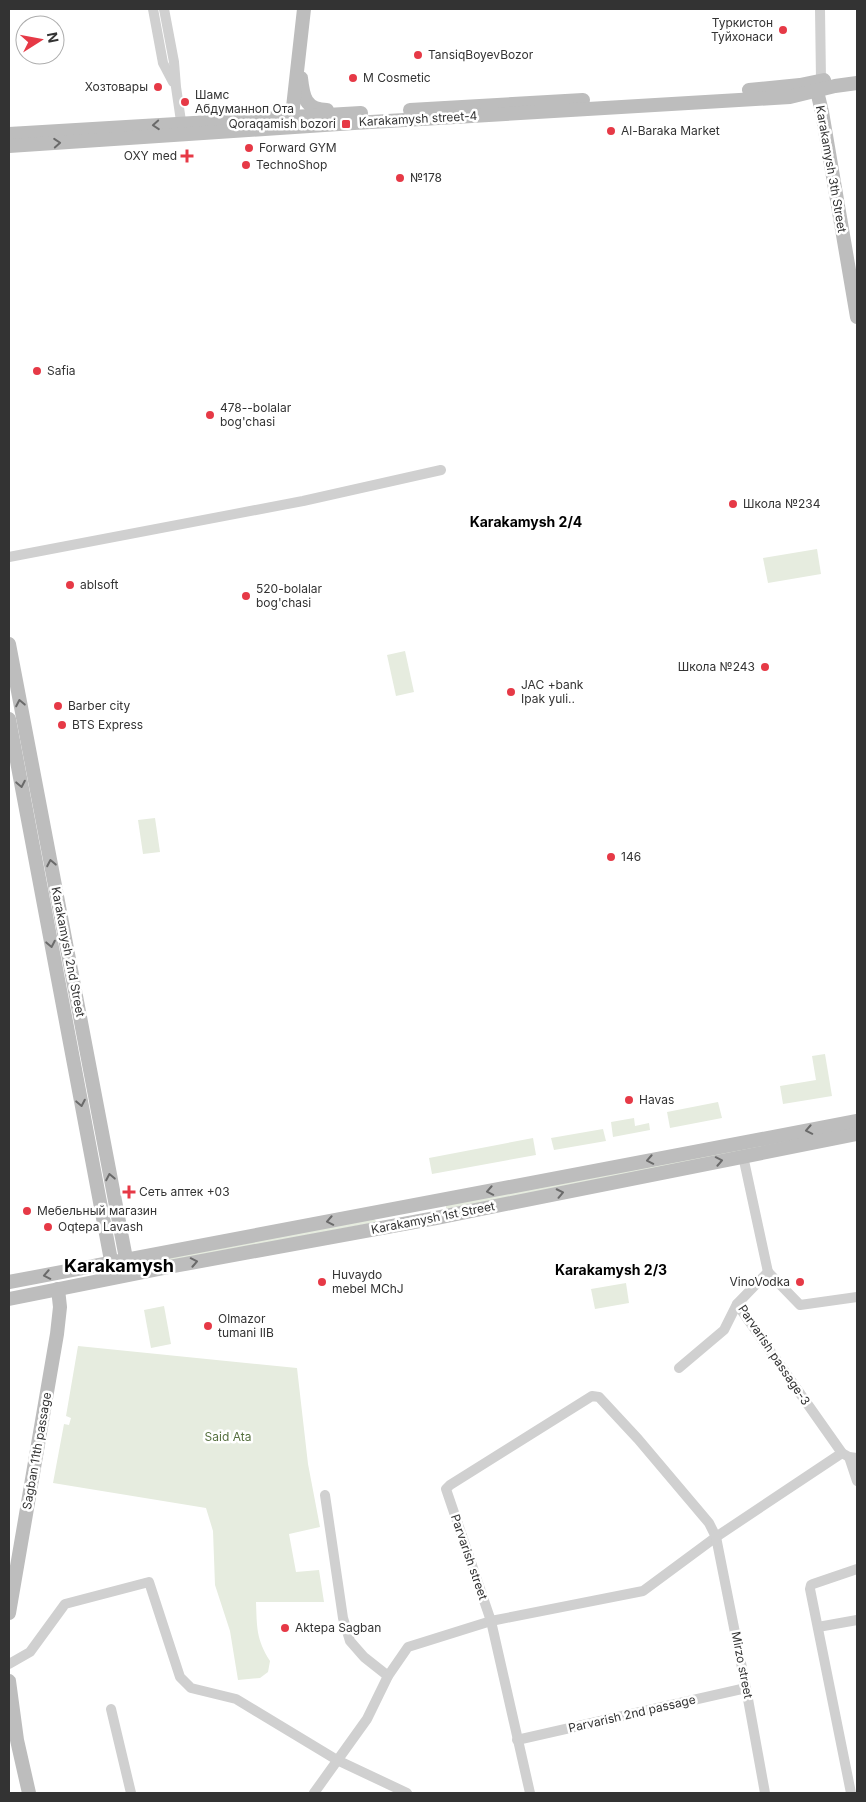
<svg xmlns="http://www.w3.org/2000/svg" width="866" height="1802" font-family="Inter,sans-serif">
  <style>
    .green { fill: #e6ecdf }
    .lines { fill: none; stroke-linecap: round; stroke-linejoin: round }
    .street { stroke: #d0d0d0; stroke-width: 10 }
    .secondary { stroke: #bdbdbd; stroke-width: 14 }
    .oneway { stroke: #6a6a6a }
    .poi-dot { fill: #e63946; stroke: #fff; stroke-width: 2 }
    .labels { text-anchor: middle; stroke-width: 5; stroke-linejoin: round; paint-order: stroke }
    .poi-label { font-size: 12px; fill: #333; stroke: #fff; text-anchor: start }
    .street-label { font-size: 12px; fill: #333; stroke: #fff }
    .park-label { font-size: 12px; fill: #56703f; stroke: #fff }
    .neighbourhood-label { font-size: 14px; font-weight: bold; fill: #000; stroke: #fff }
    .district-label { font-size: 18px; font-weight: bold; fill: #000; stroke: #fff }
  </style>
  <rect width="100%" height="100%" fill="#fff"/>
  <!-- green -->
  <g class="green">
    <polygon points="817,549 821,574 768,583 763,558"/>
    <polygon points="405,651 414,692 396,696 387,655"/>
    <polygon points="155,818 160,852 143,854 138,820"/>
    <polygon points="825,1054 832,1096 783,1104 780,1086 816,1080 812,1056"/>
    <polygon points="718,1102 722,1118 670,1128 667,1112"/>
    <polygon points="634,1118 635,1126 649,1123 650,1130 613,1137 611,1122"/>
    <polygon points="857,1126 857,1130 446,1209 446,1205"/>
    <polygon points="603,1129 606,1141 554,1150 551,1138"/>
    <polygon points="533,1138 536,1155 432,1174 429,1158"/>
    <polygon points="374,1219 377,1222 163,1262 157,1260"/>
    <polygon points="626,1283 629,1303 595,1309 591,1289"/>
    <polygon points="164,1306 171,1344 151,1348 144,1310"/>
    <path d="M78,1346L297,1368L308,1464L320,1527L289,1534L296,1572L319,1570L324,1602H256C257,1627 256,1639 270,1661L268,1672L260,1678L238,1680L230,1631L215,1585L213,1531L206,1508L53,1483L64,1424L69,1425L71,1418L66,1416Z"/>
  </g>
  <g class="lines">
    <!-- street -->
    <g class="street">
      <polyline points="153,9 163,63 173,82"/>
      <polyline points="164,9 174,62 176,87 182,128"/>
      <polyline points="820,9 821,80"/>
      <polyline points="9,557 303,501 441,470"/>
      <polyline points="743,1156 768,1272"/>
      <polyline points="768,1272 800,1305 857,1297"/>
      <polyline points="737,1304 842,1453 849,1457 857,1458"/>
      <polyline points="679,1368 724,1330 737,1304 768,1272"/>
      <polyline points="849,1457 857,1481"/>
      <polyline points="325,1495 343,1618 350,1641 364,1657 388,1676"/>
      <polyline points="818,1627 857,1620"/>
      <polyline points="9,1664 30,1652 65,1604 149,1582 180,1677 191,1688 236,1699 337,1760 407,1793"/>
      <polyline points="111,1709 131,1793"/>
      <polyline points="517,1740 746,1688"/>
      <polyline points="314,1793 367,1719 388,1676 408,1647 491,1621 643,1591 716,1537 842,1453"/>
      <polyline points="530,1793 491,1621 446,1489 450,1485 592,1396 599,1397 638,1439 709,1523 716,1537 746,1688 765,1793"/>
      <polyline points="851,1793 810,1589 811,1585 813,1584 857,1569"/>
    </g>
    <!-- secondary -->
    <g class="secondary">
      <path d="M301,78C303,96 305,110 327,110"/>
      <polyline points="820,82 817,91 822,112 857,317"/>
      <polyline points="749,90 800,85 824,80"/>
      <polyline points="410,110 583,100"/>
      <polyline points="291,125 304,9"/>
      <polyline points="9,134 361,113"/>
      <polyline points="9,146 354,123 790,97 835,86 857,83"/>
      <polyline points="9,644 128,1269"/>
      <polyline points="9,719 113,1271"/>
      <polyline points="9,1282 857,1121"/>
      <polyline points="9,1299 174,1266 436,1218 857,1134"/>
      <polyline points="9,1613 57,1334 60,1307 58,1289"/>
      <polyline points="9,1681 17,1740 29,1793"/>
    </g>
  </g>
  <!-- one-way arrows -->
  <defs><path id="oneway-chevron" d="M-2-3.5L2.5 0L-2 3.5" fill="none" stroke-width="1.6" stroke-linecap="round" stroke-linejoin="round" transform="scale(1.25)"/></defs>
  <g class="oneway">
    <use href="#oneway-chevron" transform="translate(156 125) rotate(176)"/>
    <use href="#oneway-chevron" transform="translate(57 143) rotate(-4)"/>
    <use href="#oneway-chevron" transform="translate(20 703) rotate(-101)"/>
    <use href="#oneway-chevron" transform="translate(21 784) rotate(79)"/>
    <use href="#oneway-chevron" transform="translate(51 863) rotate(-101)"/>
    <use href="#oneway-chevron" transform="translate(51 944) rotate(79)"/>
    <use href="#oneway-chevron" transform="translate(81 1103) rotate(79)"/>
    <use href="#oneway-chevron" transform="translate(809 1130) rotate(169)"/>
    <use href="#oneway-chevron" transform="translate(650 1160) rotate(169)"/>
    <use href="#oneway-chevron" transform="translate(719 1161) rotate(-11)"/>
    <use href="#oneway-chevron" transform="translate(110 1177) rotate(-101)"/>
    <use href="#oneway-chevron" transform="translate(490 1191) rotate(169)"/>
    <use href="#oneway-chevron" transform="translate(560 1193) rotate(-12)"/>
    <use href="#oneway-chevron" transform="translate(330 1221) rotate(169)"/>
    <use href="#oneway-chevron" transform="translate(194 1262) rotate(-11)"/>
    <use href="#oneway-chevron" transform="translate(47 1275) rotate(169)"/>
  </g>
  <!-- markers -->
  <g class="poi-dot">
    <circle cx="783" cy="30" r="5"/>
    <circle cx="418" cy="55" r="5"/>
    <circle cx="353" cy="78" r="5"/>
    <circle cx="158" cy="87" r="5"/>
    <circle cx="185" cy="102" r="5"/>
    <rect x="341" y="119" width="10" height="10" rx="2.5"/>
    <circle cx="611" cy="131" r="5"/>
    <circle cx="249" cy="148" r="5"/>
    <path d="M184.5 148.5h5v5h5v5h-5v5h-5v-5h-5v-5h5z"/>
    <circle cx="246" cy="165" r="5"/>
    <circle cx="400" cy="178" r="5"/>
    <circle cx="37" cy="371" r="5"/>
    <circle cx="210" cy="415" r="5"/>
    <circle cx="733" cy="504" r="5"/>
    <circle cx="70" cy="585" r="5"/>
    <circle cx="246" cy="596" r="5"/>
    <circle cx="765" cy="667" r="5"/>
    <circle cx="511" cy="692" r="5"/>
    <circle cx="58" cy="706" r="5"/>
    <circle cx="62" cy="725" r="5"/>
    <circle cx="611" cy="857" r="5"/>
    <circle cx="629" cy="1100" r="5"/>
    <path d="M126.5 1184.5h5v5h5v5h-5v5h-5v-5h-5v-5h5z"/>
    <circle cx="27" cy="1211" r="5"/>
    <circle cx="48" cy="1227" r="5"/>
    <circle cx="322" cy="1282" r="5"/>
    <circle cx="800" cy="1282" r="5"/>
    <circle cx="208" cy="1326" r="5"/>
    <circle cx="285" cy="1628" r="5"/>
  </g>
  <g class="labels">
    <!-- poi labels -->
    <g class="poi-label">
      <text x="773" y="27" text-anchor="end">Туркистон<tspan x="773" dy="14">Туйхонаси</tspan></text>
      <text x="428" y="59">TansiqBoyevBozor</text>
      <text x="363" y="82">M Cosmetic</text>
      <text x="148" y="91" text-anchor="end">Хозтовары</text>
      <text x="195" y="99">Шамс<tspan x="195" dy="14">Абдуманноп Ота</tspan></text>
      <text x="336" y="128" text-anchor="end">Qoraqamish bozori</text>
      <text x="621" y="135">Al-Baraka Market</text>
      <text x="259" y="152">Forward GYM</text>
      <text x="177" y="160" text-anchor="end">OXY med</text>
      <text x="256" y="169">TechnoShop</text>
      <text x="410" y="182">№178</text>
      <text x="47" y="375">Safia</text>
      <text x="220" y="412">478--bolalar<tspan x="220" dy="14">bog'chasi</tspan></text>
      <text x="743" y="508">Школа №234</text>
      <text x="80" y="589">ablsoft</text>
      <text x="256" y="593">520-bolalar<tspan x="256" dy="14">bog'chasi</tspan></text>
      <text x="755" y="671" text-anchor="end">Школа №243</text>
      <text x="521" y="689">JAC +bank<tspan x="521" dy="14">Ipak yuli..</tspan></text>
      <text x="68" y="710">Barber city</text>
      <text x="72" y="729">BTS Express</text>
      <text x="621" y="861">146</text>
      <text x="639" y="1104">Havas</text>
      <text x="139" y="1196">Сеть аптек +03</text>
      <text x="37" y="1215">Мебельный магазин</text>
      <text x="58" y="1231">Oqtepa Lavash</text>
      <text x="332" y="1279">Huvaydo<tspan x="332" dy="14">mebel MChJ</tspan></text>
      <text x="790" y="1286" text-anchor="end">VinoVodka</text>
      <text x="218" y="1323">Olmazor<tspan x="218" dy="14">tumani IIB</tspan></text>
      <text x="295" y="1632">Aktepa Sagban</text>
    </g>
    <!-- street labels -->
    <g class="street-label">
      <text transform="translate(418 119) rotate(-3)" y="4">Karakamysh street-4</text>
      <text transform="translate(831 169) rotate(80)" y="4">Karakamysh 3th Street</text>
      <text transform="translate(68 952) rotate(79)" y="4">Karakamysh 2nd Street</text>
      <text transform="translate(433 1218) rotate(-11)" y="4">Karakamysh 1st Street</text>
      <text transform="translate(774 1355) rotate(56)" y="4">Parvarish passage-3</text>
      <text transform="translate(37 1451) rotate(-80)" y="4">Sagban 11th passage</text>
      <text transform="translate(469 1557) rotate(71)" y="4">Parvarish street</text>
      <text transform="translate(742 1665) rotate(79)" y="4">Mirzo street</text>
      <text transform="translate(632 1714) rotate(-13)" y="4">Parvarish 2nd passage</text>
    </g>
    <!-- park labels -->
    <g class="park-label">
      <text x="228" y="1441">Said Ata</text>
    </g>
    <!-- neighbourhood labels -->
    <g class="neighbourhood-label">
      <text x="526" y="527">Karakamysh 2/4</text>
      <text x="611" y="1275">Karakamysh 2/3</text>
    </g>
    <!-- district labels -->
    <g class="district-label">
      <text x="119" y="1272">Karakamysh</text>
    </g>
  </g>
  <!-- border -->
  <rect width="866" height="1802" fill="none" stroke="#333333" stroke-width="20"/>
  <!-- north arrow -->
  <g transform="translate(40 40) rotate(79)"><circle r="24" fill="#ffffff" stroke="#adadad"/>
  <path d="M0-4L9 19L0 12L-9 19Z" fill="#e63946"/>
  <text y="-8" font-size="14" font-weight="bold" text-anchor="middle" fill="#333333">N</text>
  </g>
</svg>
